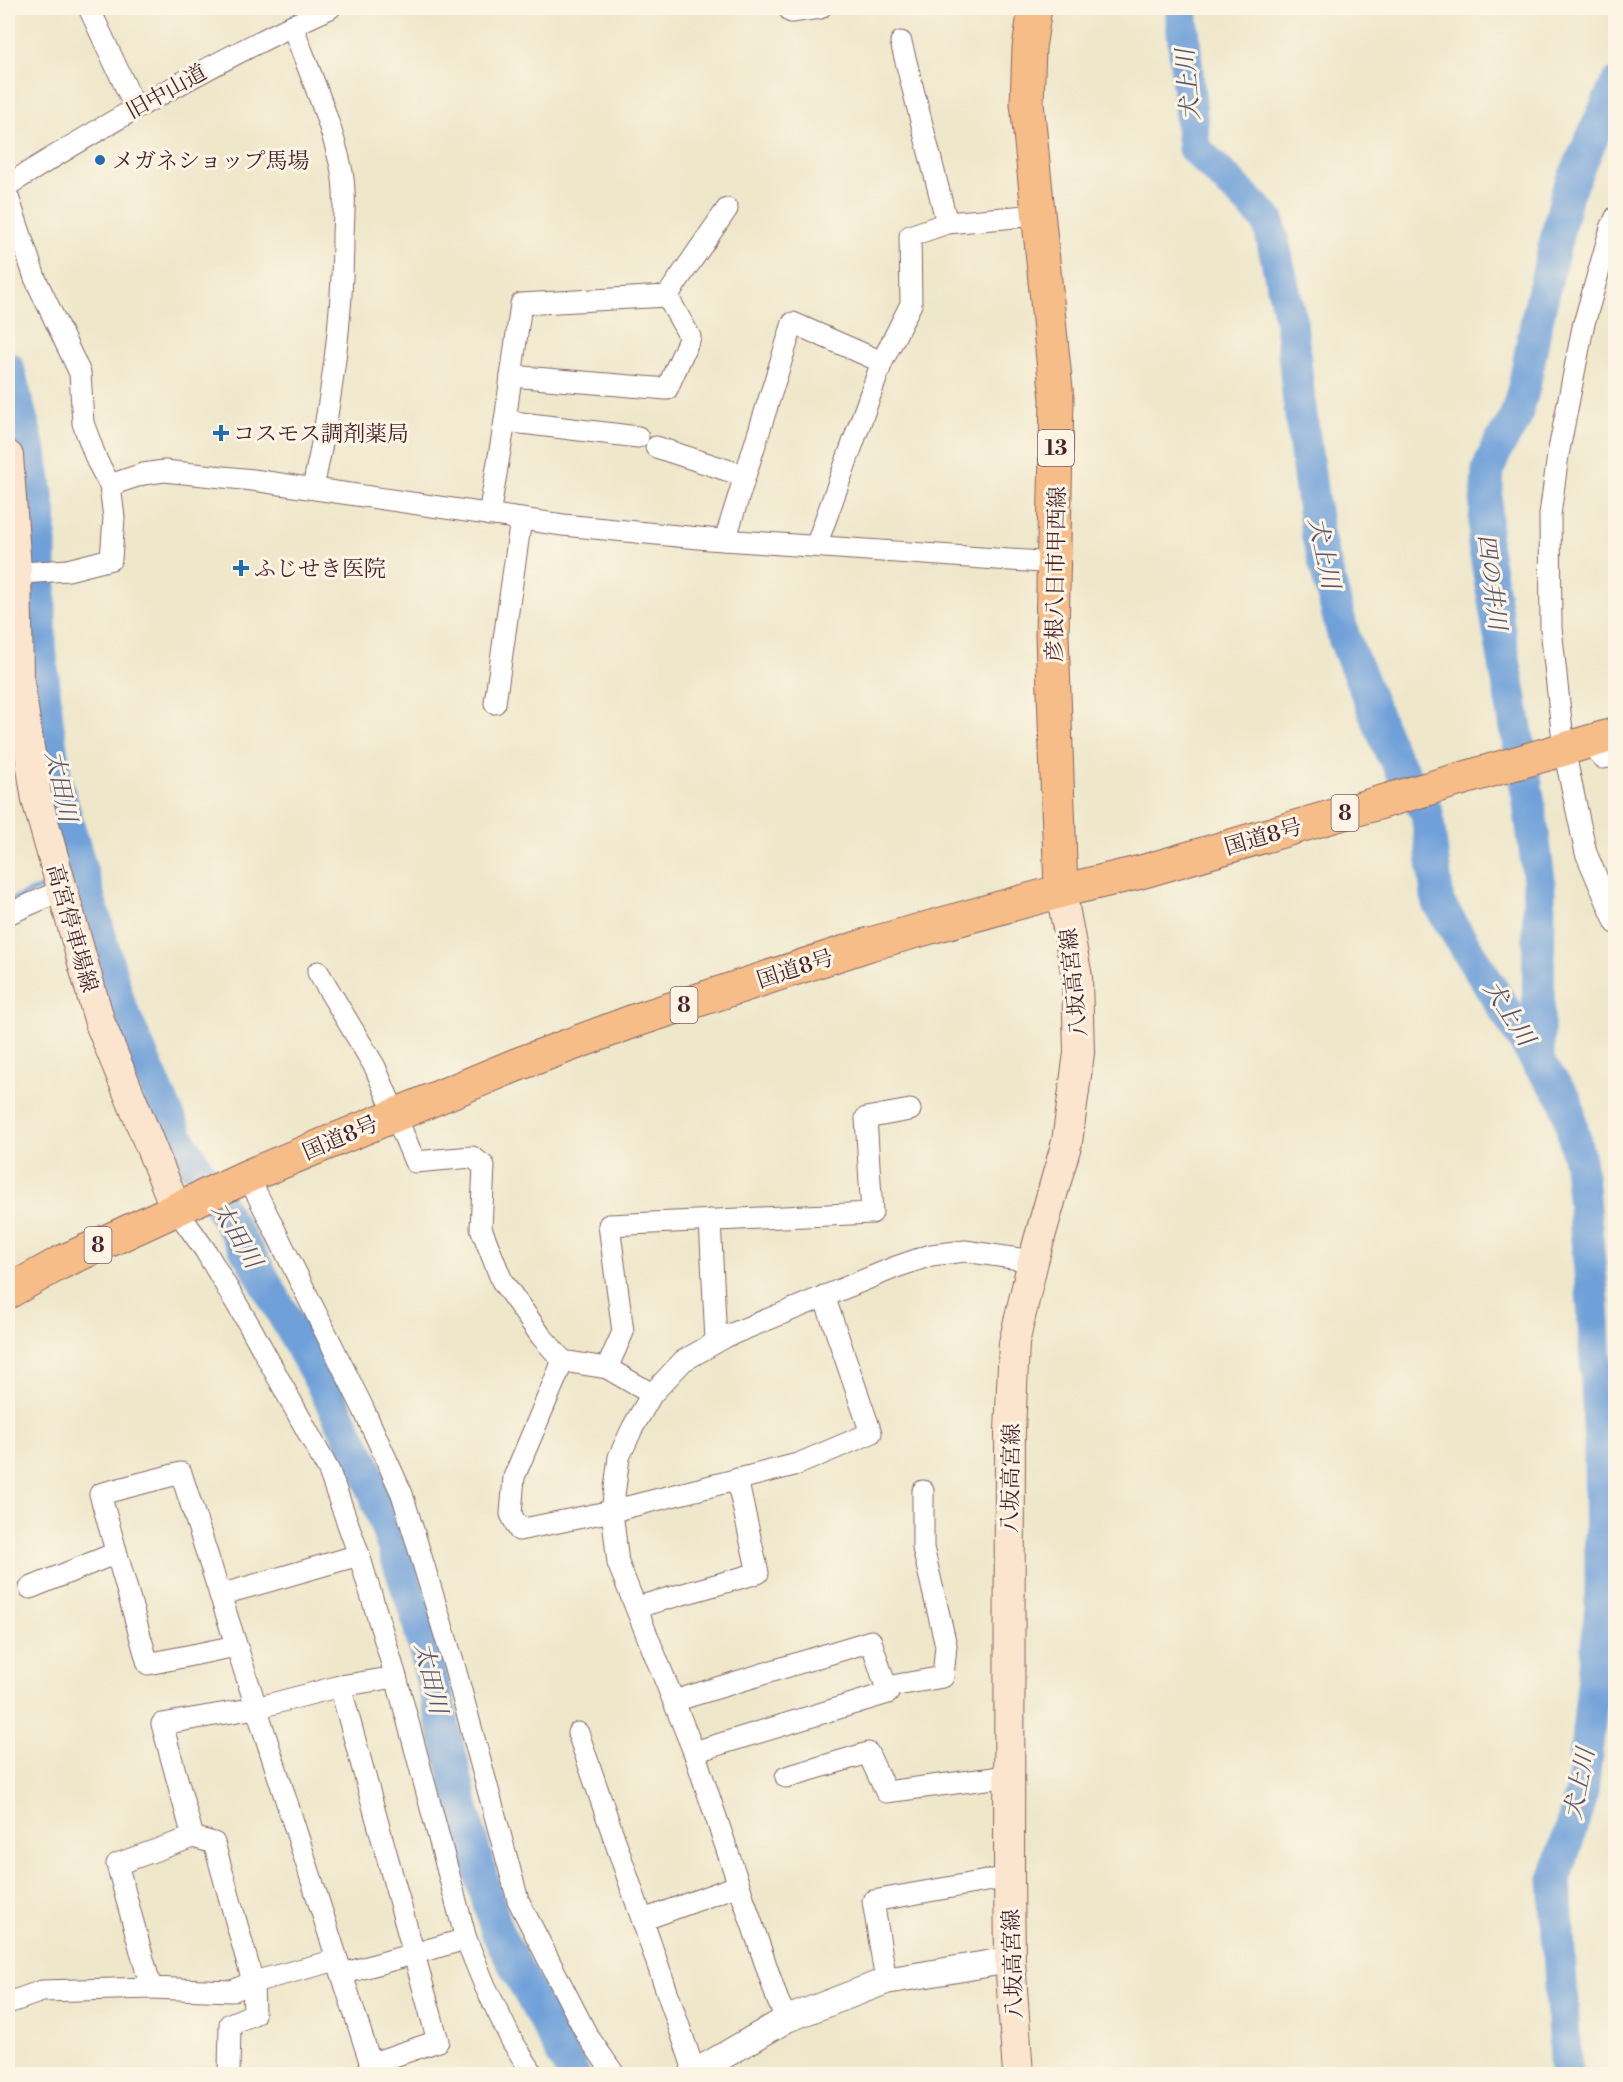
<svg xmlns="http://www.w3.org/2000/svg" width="1623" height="2082" font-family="'Libre Bodoni','Noto Serif JP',serif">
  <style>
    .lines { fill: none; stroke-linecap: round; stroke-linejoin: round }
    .stream { stroke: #6fa0d9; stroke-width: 5 }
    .river { stroke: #6fa0d9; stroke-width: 33 }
    .minor-casing { stroke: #836563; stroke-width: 23 }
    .tertiary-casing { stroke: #836563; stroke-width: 28 }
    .secondary-casing { stroke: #836563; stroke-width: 32 }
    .primary-casing { stroke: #836563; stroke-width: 35 }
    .trunk-casing { stroke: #836563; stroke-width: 35 }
    .minor { stroke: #fff; stroke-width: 21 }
    .tertiary { stroke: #fff; stroke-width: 26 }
    .secondary { stroke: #fce5cf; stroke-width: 30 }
    .primary { stroke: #f7bd88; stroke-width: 33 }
    .trunk { stroke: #f7bd88; stroke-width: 33 }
    .poi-dot { fill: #1f6fb2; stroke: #fcf5e5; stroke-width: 2 }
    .labels { text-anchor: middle; stroke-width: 6; stroke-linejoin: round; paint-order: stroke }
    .shield { fill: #fcf5e5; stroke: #7f5f63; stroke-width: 1.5 }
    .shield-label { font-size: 21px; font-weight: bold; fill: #4a1f2b }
    .street-label { font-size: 22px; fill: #4a1f2b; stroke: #fcf5e5 }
    .poi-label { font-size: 22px; fill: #4a1f2b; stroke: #fcf5e5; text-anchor: start }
    .water-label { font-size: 24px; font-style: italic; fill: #595371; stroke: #fcf5e5 }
  </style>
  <rect width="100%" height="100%" fill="#fcf5e5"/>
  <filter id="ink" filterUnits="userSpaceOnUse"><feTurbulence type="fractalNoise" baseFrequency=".0167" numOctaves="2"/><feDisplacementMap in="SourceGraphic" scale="12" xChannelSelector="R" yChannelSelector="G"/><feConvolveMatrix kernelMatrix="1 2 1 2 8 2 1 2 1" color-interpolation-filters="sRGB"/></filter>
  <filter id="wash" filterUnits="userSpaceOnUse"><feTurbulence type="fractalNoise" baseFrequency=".008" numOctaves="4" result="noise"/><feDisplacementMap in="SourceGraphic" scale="24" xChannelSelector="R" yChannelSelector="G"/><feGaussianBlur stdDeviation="1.35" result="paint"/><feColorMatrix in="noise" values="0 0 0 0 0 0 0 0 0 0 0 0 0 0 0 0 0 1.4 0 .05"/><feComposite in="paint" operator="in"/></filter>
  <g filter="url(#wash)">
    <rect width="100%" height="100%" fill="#eee7ca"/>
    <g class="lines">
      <!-- stream -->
      <g class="stream">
        <polyline points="68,879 83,876"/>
        <polyline points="8,901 50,884"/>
      </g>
      <!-- river -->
      <g class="river">
        <polyline points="1181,8 1194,148 1268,220 1291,322 1299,401 1317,533 1344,638 1391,752 1427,813 1438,903 1538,1063 1566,1100 1580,1165 1593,1303 1600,1444 1601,1607 1582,1792 1555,1880 1566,2074"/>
        <polyline points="8,368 32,460 40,516 40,645 47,720 56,783 120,1006 177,1136 255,1264 321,1382 366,1468 416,1613 469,1833 497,1932 573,2074"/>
        <polyline points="1538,1063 1539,880 1528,797 1484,544 1488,470 1497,448 1515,419 1524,387 1536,324 1567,193 1616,85"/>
      </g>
    </g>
  </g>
  <g filter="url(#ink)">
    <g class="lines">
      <!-- minor casing -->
      <g class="minor-casing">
        <g id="minor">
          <polyline points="89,8 135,107"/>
          <polyline points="791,12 820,8"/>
          <path d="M292,25C309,71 330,119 341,167C346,189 344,213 343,235C343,320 331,405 313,488"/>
          <polyline points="901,42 947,223 1038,215"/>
          <path d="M8,185C112,120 218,59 330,8"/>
          <polyline points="8,197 35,278 80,373 83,423 97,461 110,485 114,518 111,559 68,570 22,573 16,570"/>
          <polyline points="1616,217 1611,228 1583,327 1558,455 1550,515 1551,628 1564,750 1586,853 1616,923"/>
          <polyline points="511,376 667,389 690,337 667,296"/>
          <polyline points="505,421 521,304 667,296 727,209"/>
          <polyline points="656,447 745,476"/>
          <polyline points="110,485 143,474 164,471 253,480 563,525 709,539 1055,563"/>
          <polyline points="489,515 505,421 638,437"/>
          <polyline points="725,540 793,323 882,362"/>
          <polyline points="816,546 882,362 911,304 910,236 947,223"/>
          <polyline points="495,703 521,519"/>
          <polyline points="1588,742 1603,758 1616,755"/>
          <polyline points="8,914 62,890"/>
          <polyline points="318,972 375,1067 415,1162 472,1157 484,1166 481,1228 502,1281 541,1336 563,1361"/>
          <polyline points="248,1176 363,1408 402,1494 454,1665 518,1900 587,2035 614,2074"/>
          <polyline points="176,1209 205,1250 252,1330 329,1471 359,1555 396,1677 466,1939 485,1986 512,2041 533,2074"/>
          <polyline points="710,1220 716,1341"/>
          <polyline points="824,1296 871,1433 798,1464 612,1511 519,1530 511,1514 514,1477 563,1361 607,1368 623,1332 609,1225 872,1213 866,1118 910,1110"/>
          <polyline points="607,1368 652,1394"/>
          <polyline points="30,1588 116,1553"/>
          <polyline points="220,1595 359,1555"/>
          <polyline points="637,1607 758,1573 737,1479"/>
          <polyline points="236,1646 148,1664 100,1494 181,1473 374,2074"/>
          <polyline points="340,1686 396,1677"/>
          <polyline points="886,1687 943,1677 946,1645 923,1548 923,1491"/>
          <polyline points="674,1701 871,1641 888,1693 694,1752"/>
          <polyline points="578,1733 695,2073"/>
          <polyline points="786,1777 868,1753 886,1792 1009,1776"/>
          <polyline points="193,1837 214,1843 253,1982 232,1991 151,1988 117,1864 193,1837 162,1724 256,1708 340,1686 438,2041 370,2064"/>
          <polyline points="643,1920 739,1885"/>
          <polyline points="342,1974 466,1939"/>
          <polyline points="886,1981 873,1901 1009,1877"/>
          <polyline points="8,2003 42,1991 151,1988"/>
          <polyline points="787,2019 778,2001 694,1752 618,1563 612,1511 619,1457 633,1427 652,1394 683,1361 727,1336 896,1267 931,1255 965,1251 1033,1261"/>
          <polyline points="229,2074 230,2024 254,2014 253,1982 337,1960"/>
        </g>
      </g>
      <!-- tertiary casing -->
      <g class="tertiary-casing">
        <polyline id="tertiary" points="692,2074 787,2019 886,1981 1010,1960"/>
      </g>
      <!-- secondary casing -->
      <g class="secondary-casing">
        <g id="secondary">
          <polyline points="8,456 16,570 18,676 37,800 100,1023 176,1209"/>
          <polyline points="1018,2074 1010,1960 1009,1877 1010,1431 1014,1343 1033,1261 1067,1142 1079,1053 1077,977 1061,891"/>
        </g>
      </g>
      <!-- primary casing -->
      <g class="primary-casing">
        <polyline id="primary" points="1035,8 1029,48 1027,103 1057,399 1052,635 1061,891"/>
      </g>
      <!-- trunk casing -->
      <g class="trunk-casing">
        <polyline id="trunk" points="8,1292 60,1263 248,1176 516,1065 634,1021 870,944 1061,891 1141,872 1616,734"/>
      </g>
      <!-- minor -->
      <use href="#minor" class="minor"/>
      <!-- tertiary -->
      <use href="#tertiary" class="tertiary"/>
      <!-- secondary -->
      <use href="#secondary" class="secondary"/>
      <!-- primary -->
      <use href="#primary" class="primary"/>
      <!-- trunk -->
      <use href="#trunk" class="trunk"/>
    </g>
  </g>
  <!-- markers -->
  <g class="poi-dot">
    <circle cx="100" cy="160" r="6"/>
    <path d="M218 424h6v6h6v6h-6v6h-6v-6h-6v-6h6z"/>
    <path d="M238 559h6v6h6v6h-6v6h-6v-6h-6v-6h6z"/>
  </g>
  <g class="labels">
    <!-- shield labels -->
    <g class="shield">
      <rect x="1038" y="430" width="36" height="36" rx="4.5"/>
      <rect x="1331.5" y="795" width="27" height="36" rx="4.5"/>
      <rect x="670.5" y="987" width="27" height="36" rx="4.5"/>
      <rect x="84.5" y="1227" width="27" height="36" rx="4.5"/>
    </g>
    <g class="shield-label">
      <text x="1056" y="455">13</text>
      <text x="1345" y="820">8</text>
      <text x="684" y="1012">8</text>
      <text x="98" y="1252">8</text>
    </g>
    <!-- street labels -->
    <g class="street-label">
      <text transform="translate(166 91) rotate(-29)" y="8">旧中山道</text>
      <text transform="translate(1055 574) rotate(-89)" y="8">彦根八日市甲西線</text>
      <text transform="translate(1263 836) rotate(-16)" y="8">国道8号</text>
      <text transform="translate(73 928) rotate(74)" y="8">高宮停車場線</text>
      <text transform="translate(795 968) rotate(-18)" y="8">国道8号</text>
      <text transform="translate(1073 983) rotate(-96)" y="8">八坂高宮線</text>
      <text transform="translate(340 1137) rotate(-23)" y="8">国道8号</text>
      <text transform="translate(1010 1478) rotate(-89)" y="8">八坂高宮線</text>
      <text transform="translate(1012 1964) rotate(-92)" y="8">八坂高宮線</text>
    </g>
    <!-- poi labels -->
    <g class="poi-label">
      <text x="112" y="168">メガネショップ馬場</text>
      <text x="233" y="441">コスモス調剤薬局</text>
      <text x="254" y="576">ふじせき医院</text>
    </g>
    <!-- water labels -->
    <g class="water-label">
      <text transform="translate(1188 85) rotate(-95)" y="8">犬上川</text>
      <text transform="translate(1324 553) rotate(78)" y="8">犬上川</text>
      <text transform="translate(1492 582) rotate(83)" y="8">四の井川</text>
      <text transform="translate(61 786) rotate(78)" y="8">太田川</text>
      <text transform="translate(1509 1013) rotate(57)" y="8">犬上川</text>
      <text transform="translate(237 1235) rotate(59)" y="8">太田川</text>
      <text transform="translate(431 1678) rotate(77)" y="8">太田川</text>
      <text transform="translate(1579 1784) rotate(-79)" y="8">犬上川</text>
    </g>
  </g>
  <!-- margin -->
  <rect width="1623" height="2082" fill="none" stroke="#fcf5e5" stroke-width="30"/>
</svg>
